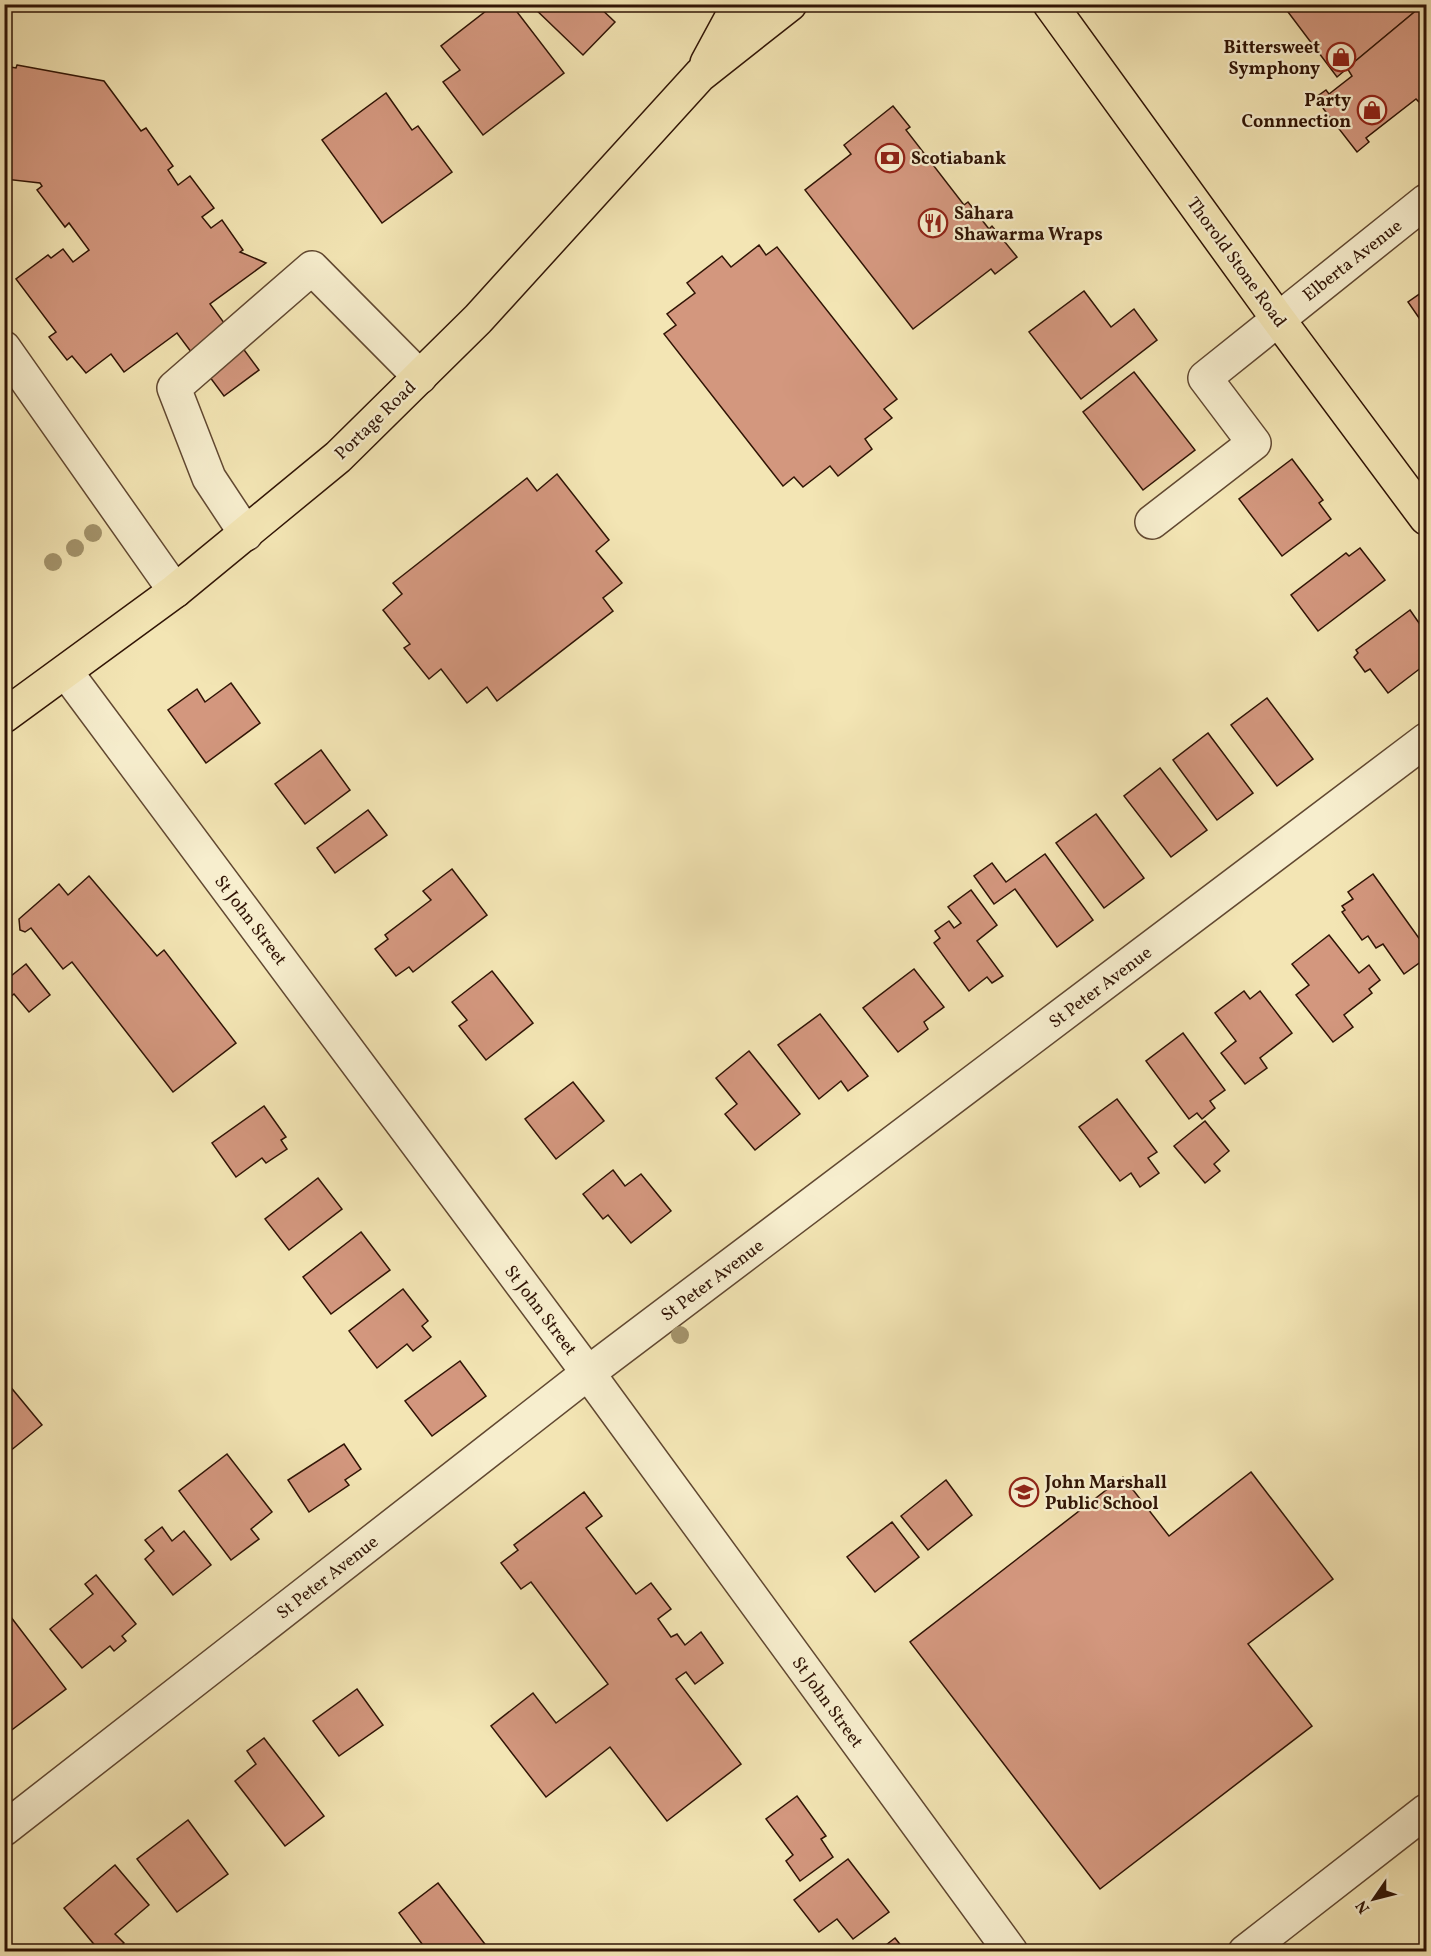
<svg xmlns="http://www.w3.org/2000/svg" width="1431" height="1956" font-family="Vollkorn,serif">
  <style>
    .building { fill: #d3977e; stroke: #301405; stroke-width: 1.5 }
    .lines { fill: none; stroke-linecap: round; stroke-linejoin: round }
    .minor-casing { stroke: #614831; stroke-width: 36 }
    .major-casing { stroke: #301405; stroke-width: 36 }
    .minor { stroke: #f7eece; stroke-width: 33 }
    .major { stroke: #f3e5b4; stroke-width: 33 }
    .tree { fill: #a4946c }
    .labels { text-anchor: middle; stroke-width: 4.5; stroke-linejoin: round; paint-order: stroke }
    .poi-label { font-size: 18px; font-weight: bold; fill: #301405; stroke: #f7eece; text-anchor: start }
    .street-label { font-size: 18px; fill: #301405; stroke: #f7eece }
  </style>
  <rect width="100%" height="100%" fill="#f3e5b4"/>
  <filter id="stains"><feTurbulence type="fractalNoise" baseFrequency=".00333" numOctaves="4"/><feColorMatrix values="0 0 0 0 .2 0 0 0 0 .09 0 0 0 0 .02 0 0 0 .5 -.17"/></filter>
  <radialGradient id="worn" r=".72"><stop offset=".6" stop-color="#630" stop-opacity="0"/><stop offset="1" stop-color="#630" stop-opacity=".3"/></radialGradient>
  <!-- building -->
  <g class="building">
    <polygon points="495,4 511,4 564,73 483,135 443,82 460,70 441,46"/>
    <polygon points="530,4 596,4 615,22 583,55"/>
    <polygon points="1282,4 1424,4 1337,77"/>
    <polygon points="1424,4 1426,4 1426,99 1420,103 1416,99 1366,138 1369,142 1357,152 1315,98 1326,90 1329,94 1352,76 1347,68"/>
    <polygon points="17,65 104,81 141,131 146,128 173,166 168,170 178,185 190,176 214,208 202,217 211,228 222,220 243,250 240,252 266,263 210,304 259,370 224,396 177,333 124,372 111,354 86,373 72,356 67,360 49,337 56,332 16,279 48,255 51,258 63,249 73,262 89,250 69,223 65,227 37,190 42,186 40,183 5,179 5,183 4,66 16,68"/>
    <polygon points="386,93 412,130 418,126 452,172 382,223 322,140"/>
    <polygon points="893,106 910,127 906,130 964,205 968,202 989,229 992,226 1017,257 995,274 991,269 913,329 805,190 851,154 844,145"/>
    <polygon points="759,245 766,255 777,247 897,399 884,409 892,418 865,439 872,449 838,476 830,466 803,487 794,477 783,486 664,334 676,325 667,314 695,293 687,283 722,256 731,267"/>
    <polygon points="1426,281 1426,328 1408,302 1425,290 1421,285"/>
    <polygon points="1084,291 1111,327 1134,309 1157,340 1081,399 1029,332"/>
    <polygon points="1134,372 1195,450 1143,490 1083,412"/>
    <polygon points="1292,459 1323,500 1319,503 1331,519 1282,556 1239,499"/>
    <polygon points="557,474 609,540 596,551 622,583 603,598 613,611 497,701 487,687 467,703 441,669 429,679 404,648 410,644 383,610 402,594 393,583 527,478 537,491"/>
    <polygon points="1360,548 1385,580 1318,631 1291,595 1346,553 1349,556"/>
    <polygon points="1410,610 1426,633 1426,664 1388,693 1370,669 1365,672 1354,657 1358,653 1356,650"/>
    <polygon points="231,683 260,723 206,763 168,710 197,689 205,702"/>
    <polygon points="1267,698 1313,759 1277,786 1231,725"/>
    <polygon points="1208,733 1253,793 1217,820 1173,760"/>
    <polygon points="321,750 350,790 305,824 275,784"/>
    <polygon points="1160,768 1207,830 1171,857 1124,796"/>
    <polygon points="368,810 387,835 335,873 317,848"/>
    <polygon points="1096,814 1144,878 1104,908 1056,843"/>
    <polygon points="1045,854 1093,920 1057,947 1015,889 994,904 974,876 992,863 1006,882"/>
    <polygon points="452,869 487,915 413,972 409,967 396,976 375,949 388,939 385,935 431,900 423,891"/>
    <polygon points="1373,874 1426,948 1426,958 1404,974 1383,944 1376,948 1368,936 1362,940 1342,912 1345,910 1342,906 1353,899 1348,892"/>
    <polygon points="89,876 157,956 164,950 236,1043 173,1092 72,962 63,969 31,928 25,932 20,930 19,919 59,884 68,895"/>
    <polygon points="971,890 997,925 977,941 1003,976 992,983 987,977 969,991 934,943 940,938 935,931 949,921 954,928 961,923 948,907"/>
    <polygon points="1329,935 1359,973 1369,965 1380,980 1369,989 1372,993 1344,1015 1353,1027 1333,1042 1296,995 1309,985 1292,964"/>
    <polygon points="26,964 50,995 29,1012 14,994 4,1002 4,978 6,980"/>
    <polygon points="914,969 944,1007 924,1022 928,1029 898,1052 863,1008"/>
    <polygon points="492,971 533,1023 486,1060 459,1026 467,1020 452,1002"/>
    <polygon points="1244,991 1250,999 1260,991 1292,1033 1260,1058 1267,1068 1245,1084 1221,1053 1236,1041 1215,1013"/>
    <polygon points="820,1014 868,1076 848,1091 841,1081 819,1099 778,1045"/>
    <polygon points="1183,1033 1225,1090 1210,1101 1215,1108 1202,1119 1197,1113 1189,1119 1146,1061"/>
    <polygon points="749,1051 800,1114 755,1150 725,1114 737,1104 716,1078"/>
    <polygon points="573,1082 604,1121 556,1159 525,1119"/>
    <polygon points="1117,1099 1157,1152 1148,1158 1159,1173 1140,1187 1131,1173 1120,1181 1079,1127"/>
    <polygon points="264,1106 286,1137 281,1140 287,1149 266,1163 262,1158 236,1177 212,1143"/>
    <polygon points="1205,1121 1229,1151 1214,1164 1220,1171 1205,1183 1174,1146"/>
    <polygon points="613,1170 625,1186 641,1174 671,1211 631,1243 608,1215 603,1219 583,1194"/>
    <polygon points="318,1178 342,1209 289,1250 265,1219"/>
    <polygon points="361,1232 390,1270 331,1314 303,1277"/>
    <polygon points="403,1289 428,1321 422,1326 431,1337 413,1351 407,1344 377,1368 349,1331"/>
    <polygon points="460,1361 486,1396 432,1436 405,1401"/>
    <polygon points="4,1379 42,1425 4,1456"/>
    <polygon points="344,1444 361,1469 345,1480 349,1485 309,1512 288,1480"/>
    <polygon points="227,1454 272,1512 251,1529 259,1539 231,1560 179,1491"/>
    <polygon points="1251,1472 1333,1579 1248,1644 1312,1726 1100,1889 910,1642 1123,1477 1169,1536"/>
    <polygon points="946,1480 972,1515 928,1550 901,1516"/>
    <polygon points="584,1492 602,1516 586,1528 636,1594 651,1583 671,1609 658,1619 671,1637 677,1634 685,1645 701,1632 723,1663 695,1684 686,1672 676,1679 741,1764 667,1821 610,1747 546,1797 491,1726 533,1693 556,1723 608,1684 531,1582 521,1589 501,1563 518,1550 514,1545"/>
    <polygon points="892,1522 919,1557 875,1592 847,1557"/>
    <polygon points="162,1527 172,1541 184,1531 211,1565 173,1595 145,1559 154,1551 145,1540"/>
    <polygon points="96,1575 136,1624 122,1636 126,1641 114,1651 110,1646 82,1668 50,1629 93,1594 85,1584"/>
    <polygon points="4,1608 66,1689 9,1732 4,1726"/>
    <polygon points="357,1689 383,1725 339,1756 313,1721"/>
    <polygon points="264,1738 324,1816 285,1846 235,1781 256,1764 247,1751"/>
    <polygon points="797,1796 826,1836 821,1839 833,1857 800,1881 786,1861 793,1855 766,1819"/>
    <polygon points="188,1820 228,1874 177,1912 137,1859"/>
    <polygon points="848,1859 889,1912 853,1939 837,1919 819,1932 794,1900"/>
    <polygon points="115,1865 149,1905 115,1934 124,1943 114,1952 92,1952 97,1948 64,1908"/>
    <polygon points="438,1883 491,1952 428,1952 399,1913"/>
    <polygon points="1426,1899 1426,1911 1421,1903"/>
    <polygon points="895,1938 906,1952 877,1952"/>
    <polygon points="1417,1945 1422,1952 1409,1952"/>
  </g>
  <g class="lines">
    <!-- minor casing -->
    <g class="minor-casing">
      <g id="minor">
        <polyline points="4,348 175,591"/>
        <polyline points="1152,522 1254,443 1205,378 1426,201"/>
        <polyline points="246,534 209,478 174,388 312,268 420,377"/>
        <polyline points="66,672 588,1373 1011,1952"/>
        <polyline points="4,1829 588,1373 1426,740"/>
        <polyline points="1245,1952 1426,1811"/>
      </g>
    </g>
    <!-- major casing -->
    <g class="major-casing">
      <g id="major">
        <polyline points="1050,4 1278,319 1426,518"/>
        <polyline points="707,63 739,4"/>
        <polyline points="4,716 175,591 338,457 478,319 700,75 790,4"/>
      </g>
    </g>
    <!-- minor -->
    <use href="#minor" class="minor"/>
    <!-- major -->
    <use href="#major" class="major"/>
  </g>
  <!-- trees -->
  <g class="tree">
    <circle cx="93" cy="533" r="9"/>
    <circle cx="75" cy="548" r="9"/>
    <circle cx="53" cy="562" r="9"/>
    <circle cx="680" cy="1335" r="9"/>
  </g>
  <!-- icons -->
  <defs>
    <g id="shop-ring" transform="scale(1.5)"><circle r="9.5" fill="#f7eece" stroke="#8f2418" stroke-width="1.5"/><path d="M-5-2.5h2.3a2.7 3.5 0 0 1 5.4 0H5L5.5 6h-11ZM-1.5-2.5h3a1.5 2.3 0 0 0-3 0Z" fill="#8f2418"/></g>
    <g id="bank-ring" transform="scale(1.5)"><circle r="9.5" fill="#f7eece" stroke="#8f2418" stroke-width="1.5"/><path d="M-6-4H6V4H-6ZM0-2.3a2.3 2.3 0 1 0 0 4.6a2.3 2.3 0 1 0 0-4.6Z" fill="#8f2418"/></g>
    <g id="restaurant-ring" transform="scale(1.5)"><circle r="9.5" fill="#f7eece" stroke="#8f2418" stroke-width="1.5"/><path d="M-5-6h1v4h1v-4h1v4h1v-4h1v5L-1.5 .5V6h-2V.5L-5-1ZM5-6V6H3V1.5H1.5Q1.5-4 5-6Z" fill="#8f2418"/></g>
    <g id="school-ring" transform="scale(1.5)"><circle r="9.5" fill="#f7eece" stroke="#8f2418" stroke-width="1.5"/><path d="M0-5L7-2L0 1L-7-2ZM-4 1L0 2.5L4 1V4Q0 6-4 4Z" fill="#8f2418"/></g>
  </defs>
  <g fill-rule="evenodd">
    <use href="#shop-ring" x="1341" y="57"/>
    <use href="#shop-ring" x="1372" y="110"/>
    <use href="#bank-ring" x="890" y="158"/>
    <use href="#restaurant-ring" x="933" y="223"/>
    <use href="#school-ring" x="1024" y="1492"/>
  </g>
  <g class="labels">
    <!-- poi labels -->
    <g class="poi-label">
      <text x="1320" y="53" text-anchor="end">Bittersweet<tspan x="1320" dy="21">Symphony</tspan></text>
      <text x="1351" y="106" text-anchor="end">Party<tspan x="1351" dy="21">Connnection</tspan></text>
      <text x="911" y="164">Scotiabank</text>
      <text x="954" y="219">Sahara<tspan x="954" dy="21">Shawarma Wraps</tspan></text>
      <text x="1045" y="1488">John Marshall<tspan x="1045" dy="21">Public School</tspan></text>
    </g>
    <!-- street labels -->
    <g class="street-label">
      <text transform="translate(1352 260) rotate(-38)" y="6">Elberta Avenue</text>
      <text transform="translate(1237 262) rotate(54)" y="6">Thorold Stone Road</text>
      <text transform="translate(375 420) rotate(-44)" y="6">Portage Road</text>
      <text transform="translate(251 920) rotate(53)" y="6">St John Street</text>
      <text transform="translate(1100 987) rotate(-37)" y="6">St Peter Avenue</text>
      <text transform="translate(712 1280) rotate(-37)" y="6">St Peter Avenue</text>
      <text transform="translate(541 1310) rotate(53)" y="6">St John Street</text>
      <text transform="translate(327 1577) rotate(-38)" y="6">St Peter Avenue</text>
      <text transform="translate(828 1702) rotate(54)" y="6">St John Street</text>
    </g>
  </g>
  <!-- margin -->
  <rect width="1431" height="1956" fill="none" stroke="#f3e5b4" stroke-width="24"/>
  <rect x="6" y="6" width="1419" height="1944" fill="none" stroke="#301405" stroke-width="3"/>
  <rect x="12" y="12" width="1407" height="1932" fill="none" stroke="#301405" stroke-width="1.5"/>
  <!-- north arrow -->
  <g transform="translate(1374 1899) rotate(235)" stroke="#f7eece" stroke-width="4.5" paint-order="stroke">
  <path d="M0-4.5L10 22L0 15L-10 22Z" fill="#301405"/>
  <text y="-9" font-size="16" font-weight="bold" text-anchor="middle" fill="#301405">N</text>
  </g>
  <rect width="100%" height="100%" filter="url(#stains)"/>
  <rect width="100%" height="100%" fill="url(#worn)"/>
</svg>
